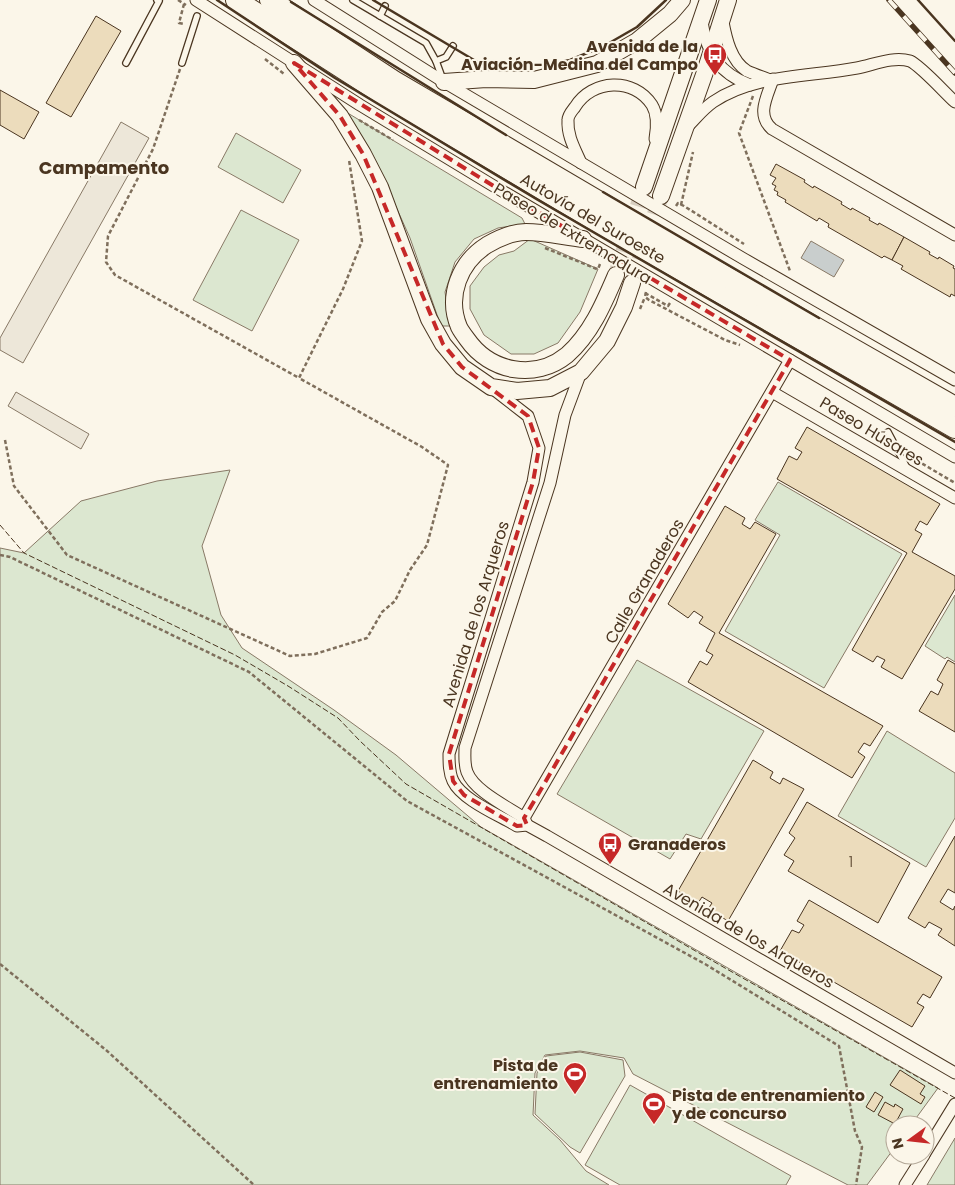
<svg xmlns="http://www.w3.org/2000/svg" width="955" height="1185" font-family="Poppins,sans-serif">
  <style>
    .green { fill: #dce7d0; stroke: #887966 }
    .parking { fill: #ede7d9; stroke: #887966 }
    .water { fill: #c9cecd; stroke: #887966 }
    .building { fill: #ecdcbc; stroke: #4a3520 }
    .lines { fill: none; stroke-linecap: round; stroke-linejoin: round }
    .secondary-tunnel { stroke: #d8cfc1; stroke-width: 16; stroke-dasharray: 16 8; stroke-linecap: butt }
    .service-casing { stroke: #4a3520; stroke-width: 8 }
    .minor-casing { stroke: #4a3520; stroke-width: 13 }
    .secondary-casing { stroke: #4a3520; stroke-width: 18 }
    .motorway-casing { stroke: #4a3520; stroke-width: 22 }
    .path { stroke: #7f6f5c; stroke-width: 2.5; stroke-dasharray: 4 2.5; stroke-linecap: butt }
    .service { stroke: #fbf6e9; stroke-width: 5.5 }
    .minor { stroke: #fbf6e9; stroke-width: 11 }
    .secondary { stroke: #fbf6e9; stroke-width: 16 }
    .motorway { stroke: #fbf6e9; stroke-width: 20 }
    .rail-casing { stroke: #4a3520; stroke-width: 5.5 }
    .rail { stroke: #fbf6e9; stroke-width: 4; stroke-dasharray: 11; stroke-linecap: butt }
    .fence { stroke: #4a3520; stroke-width: 1; stroke-dasharray: 6 2.5; stroke-linecap: butt }
    .wall { stroke: #4a3520; stroke-width: 2.5 }
    .marked { fill: none; stroke: #c62828; stroke-width: 4; stroke-dasharray: 10 6; stroke-linejoin: round }
    .labels { text-anchor: middle; stroke-width: 4; stroke-linejoin: round; paint-order: stroke }
    .number-label { font-size: 14px; fill: #725f47 }
    .poi-label { font-size: 16px; font-weight: bold; fill: #4a3520; stroke: #fbf6e9; text-anchor: end }
    .street-label { font-size: 16px; fill: #4a3520; stroke: #fbf6e9 }
    .neighbourhood-label { font-size: 18px; font-weight: bold; fill: #4a3520; stroke: #fbf6e9 }
  </style>
  <rect width="100%" height="100%" fill="#fbf6e9"/>
  <!-- green -->
  <g class="green">
    <polygon points="346,112 522,218 525,224 498,228 474,239 455,262 445,292 450,326 441,326 410,238 388,189"/>
    <polygon points="236,133 301,170 283,203 218,167"/>
    <polygon points="241,210 299,240 252,331 193,300"/>
    <polygon points="530,239 598,269 580,312 558,343 534,354 511,354 484,335 470,309 470,286 484,267 499,255 514,251"/>
    <polygon points="230,470 202,546 221,615 242,648 334,710 396,755 481,827 938,1088 911,1125 895,1125 895,1147 867,1185 848,1185 633,1074 624,1058 580,1051 545,1055 535,1073 533,1115 560,1140 586,1171 609,1185 0,1185 0,548 24,553 81,501 157,481"/>
    <polygon points="778,482 902,554 824,688 725,631 780,535 755,520"/>
    <polygon points="955,595 955,662 947,657 945,659 925,646"/>
    <polygon points="637,660 764,731 701,839 686,834 670,859 557,794"/>
    <polygon points="887,731 955,773 955,818 926,867 838,816"/>
    <polygon points="580,1052 623,1060 625,1076 580,1153 570,1147 535,1114 537,1073 546,1056"/>
    <polygon points="630,1085 791,1176 786,1185 620,1185 585,1165"/>
    <polygon points="955,1138 955,1185 927,1185"/>
  </g>
  <!-- parking -->
  <g class="parking">
    <polygon points="121,122 149,138 23,363 0,350 0,338"/>
    <polygon points="16,392 89,434 81,449 8,406"/>
  </g>
  <!-- water -->
  <polygon class="water" points="811,241 844,260 834,277 801,258"/>
  <!-- building -->
  <g class="building">
    <polygon points="96,16 121,31 71,117 46,103"/>
    <polygon points="0,90 39,112 24,139 0,125"/>
    <polygon points="776,164 805,180 804,182 813,188 814,186 842,202 841,204 851,210 852,208 870,218 869,220 878,225 879,223 904,237 892,260 884,256 882,258 828,227 829,224 819,218 817,221 785,202 786,200 777,195 778,192 774,190 776,186 772,184 776,178 770,175"/>
    <polygon points="904,237 930,252 929,254 938,259 939,257 954,266 953,268 955,269 955,296 951,294 950,297 901,269 903,266 892,260"/>
    <polygon points="807,427 940,504 927,525 920,521 915,530 922,534 912,552 955,576 955,589 902,679 881,667 885,660 877,656 873,662 852,650 907,553 777,479 789,456 797,460 802,452 795,448"/>
    <polygon points="725,506 745,518 742,524 750,529 755,522 776,534 719,633 883,726 870,746 864,743 858,752 865,757 852,778 688,682 700,661 707,665 713,655 706,651 715,633 699,623 703,617 694,611 688,618 668,604"/>
    <polygon points="948,660 955,664 955,732 919,711 931,691 938,695 943,684 937,680"/>
    <polygon points="753,760 773,772 770,778 780,784 783,778 804,789 728,921 708,909 712,903 702,897 698,903 678,891"/>
    <polygon points="807,802 910,863 878,923 788,871 794,861 784,855 795,838 789,833"/>
    <polygon points="955,836 955,893 948,889 940,902 953,910 955,906 955,946 938,935 942,929 929,922 925,928 908,918"/>
    <polygon points="809,900 942,977 930,998 923,994 917,1003 924,1007 912,1027 780,951 792,930 799,933 804,925 797,921"/>
    <polygon points="900,1070 925,1086 920,1094 925,1097 921,1104 890,1085"/>
    <polygon points="875,1092 883,1097 874,1112 866,1107"/>
    <polygon points="885,1102 894,1107 895,1104 903,1109 895,1124 878,1115"/>
  </g>
  <g class="lines">
    <!-- secondary-tunnel -->
    <g class="secondary-tunnel">
      <polyline points="616,275 644,187"/>
      <polyline points="632,283 661,196"/>
    </g>
    <!-- service casing -->
    <g class="service-casing">
      <g id="service">
        <polyline points="353,0 426,43 436,61 443,80"/>
        <polyline points="380,16 385,6"/>
        <polyline points="436,61 446,57 453,46"/>
        <polyline points="126,63 159,1 157,0"/>
        <polyline points="182,63 197,16"/>
        <polyline points="888,432 907,468"/>
      </g>
    </g>
    <!-- minor casing -->
    <g class="minor-casing">
      <g id="minor">
        <polyline points="196,0 360,105 492,185 955,457"/>
        <polyline points="314,0 444,82 744,259 955,380"/>
        <path d="M702,22C707,54 719,73 750,85"/>
        <path d="M723,22C726,38 731,61 747,71C754,74 762,77 770,80"/>
        <path d="M773,79C767,97 756,115 772,129L955,235"/>
        <path d="M688,126C696,118 703,109 713,102C754,74 810,77 857,68C873,65 893,56 910,61C921,66 945,93 955,102"/>
        <path d="M581,163C575,149 567,136 568,120C568,115 572,111 575,107C592,79 634,77 652,105C658,115 657,128 655,139"/>
        <path d="M492,388L528,416L539,448L533,482L449,754C449,763 449,773 453,781C462,800 499,815 517,826L527,825L547,836L955,1073"/>
        <polyline points="772,392 955,498"/>
        <polyline points="524,818 790,360"/>
        <path d="M527,825L524,818C508,807 474,791 467,772C464,764 465,756 465,748L550,483L565,415L581,372"/>
        <polyline points="925,1153 955,1104"/>
        <polyline points="905,1185 924,1155"/>
      </g>
    </g>
    <!-- secondary casing -->
    <g class="secondary-casing">
      <g id="secondary">
        <polyline points="294,63 340,116 363,154 380,187 429,319 443,344 462,367 491,387 517,391 550,388 581,372 607,341 624,307 632,283"/>
        <polyline points="444,82 486,79 534,80 597,64 637,41 670,14 682,0"/>
        <polyline points="644,187 708,0"/>
        <polyline points="661,196 705,72 728,0"/>
        <path d="M583,239C565,237 545,232 526,232C512,232 499,238 487,245C460,262 446,296 459,327C461,331 464,335 467,339C490,372 535,381 567,355C591,334 604,303 616,275"/>
      </g>
    </g>
    <!-- motorway casing -->
    <g class="motorway-casing">
      <g id="motorway">
        <polyline points="236,0 387,97 604,226 955,428"/>
        <polyline points="270,0 394,81 729,278 955,407"/>
      </g>
    </g>
    <!-- path -->
    <g class="path">
      <polyline points="178,0 186,5"/>
      <polyline points="184,4 179,23 184,24"/>
      <polyline points="265,59 284,74"/>
      <polyline points="180,69 153,149 108,236 106,262 115,275 299,378 343,289 362,241 349,160"/>
      <polyline points="753,96 739,133 790,271"/>
      <polyline points="359,120 393,140"/>
      <polyline points="681,205 693,152"/>
      <polyline points="676,206 678,203 684,206 744,244"/>
      <polyline points="545,248 597,269 598,269 600,264"/>
      <polyline points="646,292 645,297 649,300 725,340 740,345"/>
      <polyline points="645,293 668,306 670,303"/>
      <polyline points="640,309 645,297"/>
      <polyline points="5,440 14,486 67,555 290,656 315,654 367,638 382,612 395,601 410,570 427,545 448,465 422,447 299,378"/>
      <polyline points="911,457 955,483"/>
      <polyline points="0,555 10,557 249,672 407,801 705,964 839,1046 855,1131 862,1147 856,1185"/>
      <polyline points="0,964 106,1050 254,1185"/>
    </g>
    <!-- service -->
    <use href="#service" class="service"/>
    <!-- minor -->
    <use href="#minor" class="minor"/>
    <!-- secondary -->
    <use href="#secondary" class="secondary"/>
    <!-- motorway -->
    <use href="#motorway" class="motorway"/>
    <!-- rail casing -->
    <g class="rail-casing">
      <polyline id="rail" points="889,0 955,73"/>
    </g>
    <!-- rail -->
    <use href="#rail" class="rail"/>
    <!-- fence -->
    <polyline class="fence" points="0,525 24,553 235,655 288,686 338,718 360,741 406,784 725,968 955,1098"/>
    <!-- wall -->
    <g class="wall">
      <polyline points="217,0 335,78 538,200 955,442"/>
      <polyline points="373,0 474,60 488,67 504,68 533,67 570,60 604,46 637,27 666,0"/>
      <polyline points="918,0 955,41"/>
      <polyline points="291,2 506,135"/>
      <polyline points="603,192 819,318"/>
    </g>
  </g>
  <!-- marked area -->
  <path class="marked" d="M294,63L492,185L790,360L536,798L524,818L527,825L517,826L464,795L453,781L449,754L533,482L539,448L528,416L462,367L443,344L363,154L340,116Z"/>
  <!-- icons -->
  <defs>
    <g id="bus-pin" transform="scale(1.25)"><path d="M0 17L-7.5 6A9.5 9.5 0 1 1 7.5 6Z" fill="#c62828" stroke="#fbf6e9"/><path d="M-5-6H5V4H4V6H2V4H-2V6H-4V4H-5ZM-3.5-4V0h7V-4ZM-3.5 1.2v1.5H-2V1.2ZM2 1.2v1.5H3.5V1.2Z" fill="#fff"/></g>
    <g id="stadium-pin" transform="scale(1.25)"><path d="M0 17L-7.5 6A9.5 9.5 0 1 1 7.5 6Z" fill="#c62828" stroke="#fbf6e9"/><path d="M0-5a6.5 5 0 1 0 0 10a6.5 5 0 1 0 0-10ZM-3.5-1.8h7v3.6h-7Z" fill="#fff"/></g>
  </defs>
  <g fill-rule="evenodd">
    <use href="#bus-pin" x="715" y="55"/>
    <use href="#bus-pin" x="610" y="844"/>
    <use href="#stadium-pin" x="575" y="1074"/>
    <use href="#stadium-pin" x="654" y="1104"/>
  </g>
  <g class="labels">
    <!-- number labels -->
    <g class="number-label">
      <text x="851" y="867">1</text>
    </g>
    <!-- poi labels -->
    <g class="poi-label">
      <text x="698" y="52">Avenida de la<tspan x="698" dy="18">Aviación-Medina del Campo</tspan></text>
      <text x="628" y="850" text-anchor="start">Granaderos</text>
      <text x="558" y="1071">Pista de<tspan x="558" dy="18">entrenamiento</tspan></text>
      <text x="672" y="1101" text-anchor="start">Pista de entrenamiento<tspan x="672" dy="18">y de concurso</tspan></text>
    </g>
    <!-- street labels -->
    <g class="street-label">
      <text transform="translate(593 218) rotate(30)" y="6">Autovía del Suroeste</text>
      <text transform="translate(573 233) rotate(31)" y="6">Paseo de Extremadura</text>
      <text transform="translate(872 431) rotate(31)" y="6">Paseo Húsares</text>
      <text transform="translate(644 581) rotate(-60)" y="6">Calle Granaderos</text>
      <text transform="translate(475 614) rotate(-73)" y="6">Avenida de los Arqueros</text>
      <text transform="translate(749 935) rotate(30)" y="6">Avenida de los Arqueros</text>
    </g>
    <!-- neighbourhood labels -->
    <g class="neighbourhood-label">
      <text x="104" y="174">Campamento</text>
    </g>
  </g>
  <!-- north arrow -->
  <g transform="translate(910 1140) rotate(255)"><circle r="24" fill="#fbf6e9" stroke="#b4a999"/>
  <path d="M0-4L9 19L0 12L-9 19Z" fill="#c62828"/>
  <text y="-8" font-size="14" font-weight="bold" text-anchor="middle" fill="#4a3520">N</text>
  </g>
</svg>
